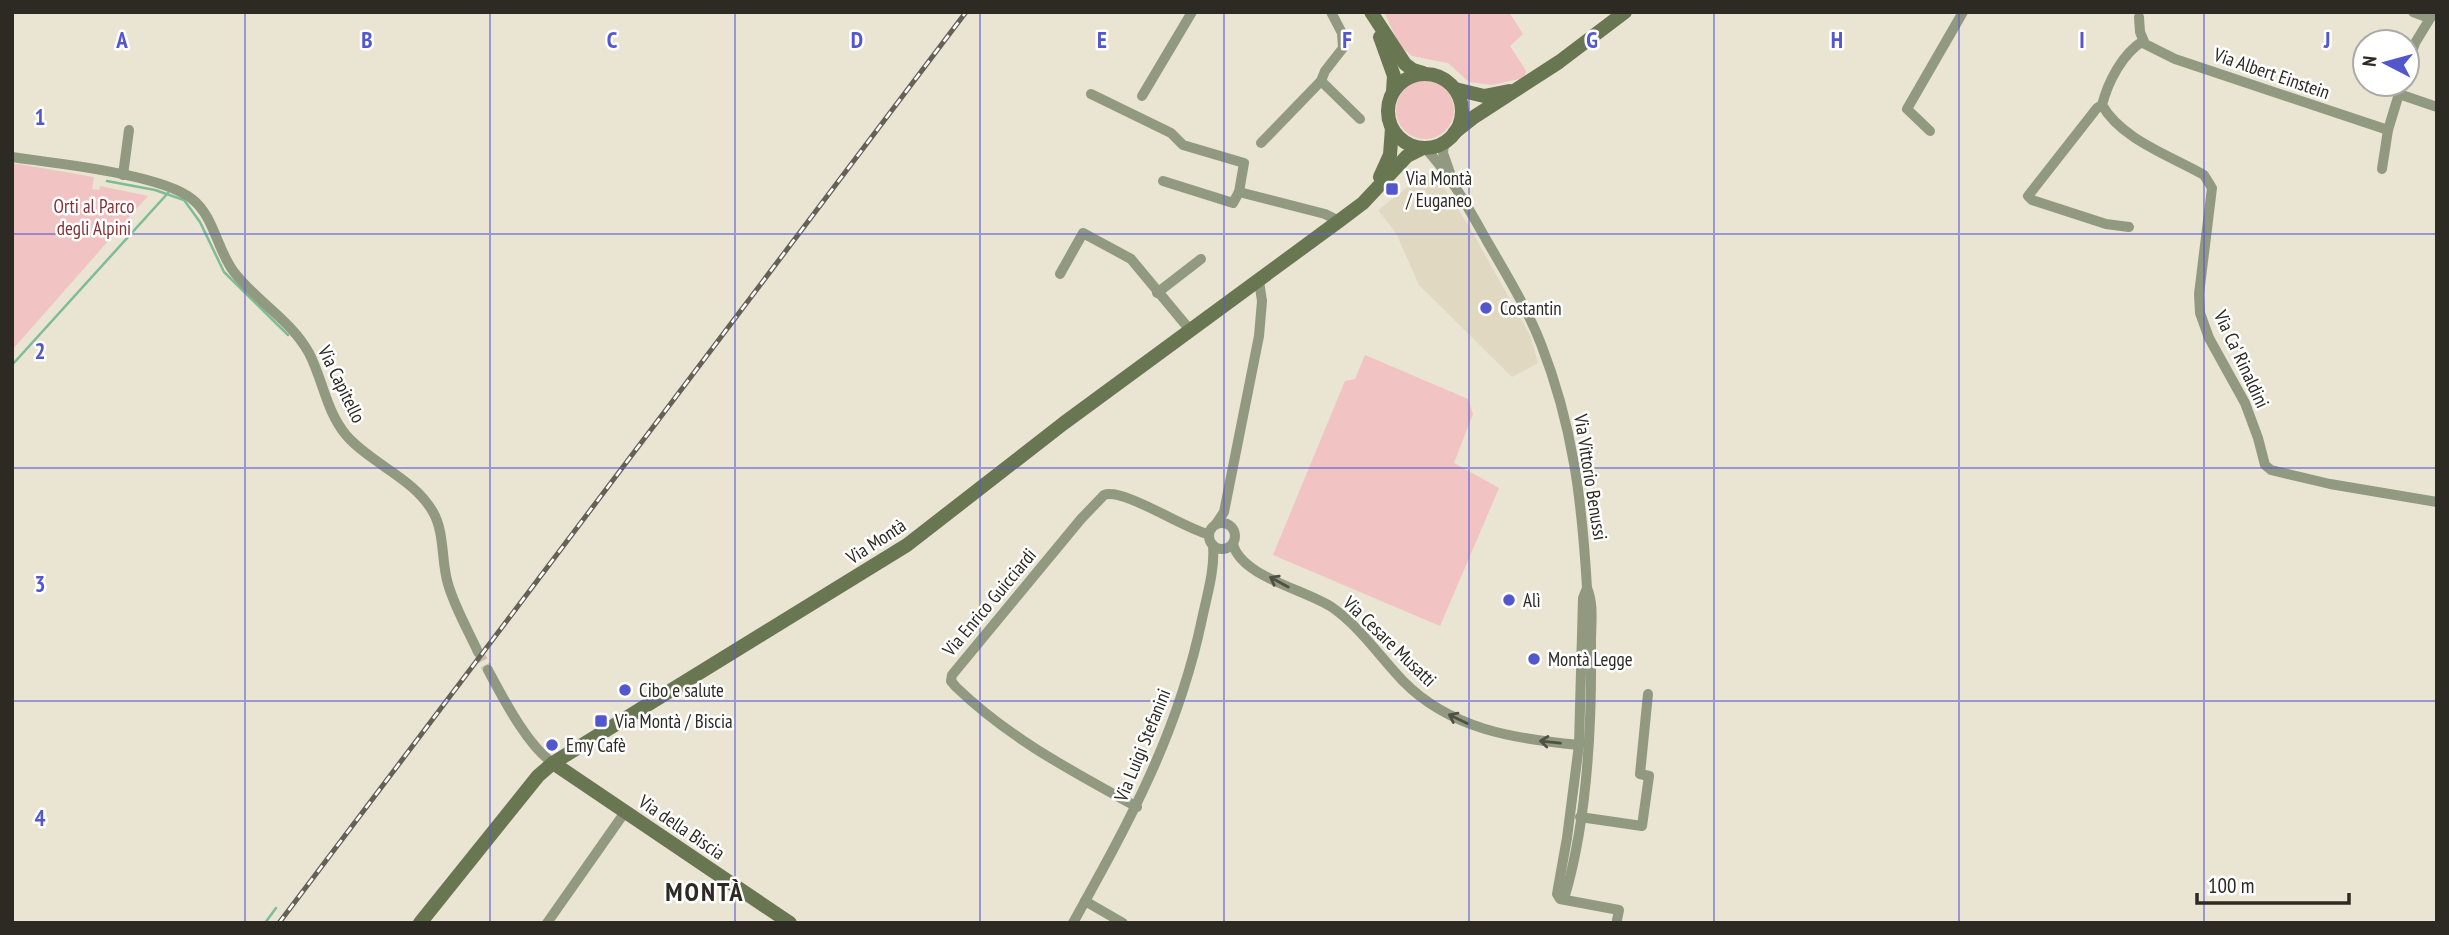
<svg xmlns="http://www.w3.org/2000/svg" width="2449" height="935" font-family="'PT Sans Narrow',sans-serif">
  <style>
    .built { fill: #e1d8c1 }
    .green { fill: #f1c3c2 }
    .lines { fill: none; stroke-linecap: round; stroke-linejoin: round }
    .stream { stroke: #7ebc98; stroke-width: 2.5 }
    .street-tunnel { stroke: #c4bfb0; stroke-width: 10; stroke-dasharray: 10 5; stroke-linecap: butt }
    .street { stroke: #919a81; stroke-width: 10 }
    .secondary { stroke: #697652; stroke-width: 14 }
    .rail-casing { stroke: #646157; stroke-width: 5 }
    .rail { stroke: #fff; stroke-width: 2.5; stroke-dasharray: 8; stroke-linecap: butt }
    .oneway { stroke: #505145 }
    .grid { fill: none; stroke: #5357ce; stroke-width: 2; stroke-opacity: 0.55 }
    .poi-dot { fill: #5357ce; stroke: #fff; stroke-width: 2.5 }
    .labels { text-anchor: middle; stroke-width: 5; stroke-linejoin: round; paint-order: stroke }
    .street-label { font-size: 19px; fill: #2d2a24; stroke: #fff }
    .poi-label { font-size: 19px; fill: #2d2a24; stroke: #fff; text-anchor: start }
    .park-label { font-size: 19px; fill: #833236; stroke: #fff }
    .district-label { font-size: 26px; font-weight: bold; letter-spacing: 2px; fill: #2d2a24; stroke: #fff }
    .grid-label { font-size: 23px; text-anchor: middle; font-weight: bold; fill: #5357ce; stroke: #fff; stroke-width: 5; stroke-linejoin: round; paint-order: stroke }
  </style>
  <rect width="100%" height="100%" fill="#eae4d3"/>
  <!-- built -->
  <polygon class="built" points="1426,173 1436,176 1469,226 1530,335 1538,363 1512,377 1419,285 1396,233 1378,210"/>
  <!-- green -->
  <g class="green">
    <polygon points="1384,12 1509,12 1523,34 1510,46 1526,71 1524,78 1492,85 1469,82 1448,63 1412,56 1400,46"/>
    <circle cx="1425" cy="110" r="29"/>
    <polygon points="12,163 94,177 92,189 99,190 100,186 148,196 12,350"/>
    <polygon points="1365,355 1468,399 1473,414 1454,463 1499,488 1440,626 1273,555 1345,381 1355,379"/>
  </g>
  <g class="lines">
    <!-- stream -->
    <g class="stream">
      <polyline points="107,181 155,190 184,200 200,222 224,272 288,335"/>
      <polyline points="12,365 168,193"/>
      <polyline points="265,923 276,908"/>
    </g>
    <!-- street-tunnel -->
    <polyline class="street-tunnel" points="478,652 488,670"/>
    <!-- street -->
    <g class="street">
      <polyline points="2413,12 2429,18"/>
      <polyline points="2139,17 2140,32 2145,44 2175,59 2388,130"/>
      <path d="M2143,41C2122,54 2108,82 2102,105C2121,139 2171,156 2204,175L2212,188L2199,294L2200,313L2209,338L2245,403L2258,438L2265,465L2271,470L2330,484L2437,502"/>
      <polyline points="2407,68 2415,43 2434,12"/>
      <polyline points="1321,81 1360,119"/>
      <polyline points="1091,94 1171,133 1183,145 1244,163 1239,192 1325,214 1339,221"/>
      <polyline points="2399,94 2437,107"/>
      <polyline points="1142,96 1192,12"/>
      <polyline points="2102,105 2097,108 2028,196 2032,200 2106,224 2129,227"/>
      <polyline points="1930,131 1907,109 1963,12"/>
      <polyline points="1261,143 1321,81 1325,71 1343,48 1342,33 1331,12"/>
      <polyline points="1444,143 1443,153 1450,173"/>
      <path d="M1425,148C1450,174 1469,209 1487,241C1506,274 1527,308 1541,344C1573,426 1582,501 1587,588C1594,604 1591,624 1591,641C1592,721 1587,823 1564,899"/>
      <path d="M12,157C53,163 162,174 192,199C214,216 217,250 234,272C256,301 291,320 309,353C323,380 326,411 346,435C371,464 414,478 433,512C445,533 441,561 448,584C455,608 468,630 478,652"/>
      <polyline points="2382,169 2388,130 2402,84"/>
      <polyline points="123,175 129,130"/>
      <polyline points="1163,181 1233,203 1239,192"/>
      <polyline points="1060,274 1083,233 1131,259 1190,330"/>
      <polyline points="1157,293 1201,259"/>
      <circle cx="1222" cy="536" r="13"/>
      <polyline points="1216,524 1224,512 1259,336 1262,301 1259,281"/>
      <path d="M1233,544C1241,577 1307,590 1333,608C1360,627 1380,657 1403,681C1450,729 1514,739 1579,745"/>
      <polyline points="1587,588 1583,598 1579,745 1567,838 1557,894 1560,899 1619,910 1617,920"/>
      <path d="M488,670C503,698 527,745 553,763"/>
      <path d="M1137,807C1072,771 1010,739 956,687L951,681L952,675L1081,519L1104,495C1122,487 1185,529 1208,534"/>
      <polyline points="1580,817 1642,826 1649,776 1640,774 1648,694"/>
      <polyline points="1085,901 1123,923"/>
      <polyline points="547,923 625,812"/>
      <path d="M1073,923C1129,822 1178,734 1202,619C1207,595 1215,570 1213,545"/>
    </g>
    <!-- secondary -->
    <g class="secondary">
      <polyline points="1371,12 1405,64 1413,70 1423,73"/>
      <polyline points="1380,37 1394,76 1393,91"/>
      <circle cx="1425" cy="111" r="37"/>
      <polyline points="1455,89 1484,96 1509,91"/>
      <polyline points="1455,132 1474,117 1559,62 1625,12"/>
      <polyline points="1380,177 1390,155 1392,128"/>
      <polyline points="553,763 790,923"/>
      <polyline points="420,923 538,776 553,763 907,545 1064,423 1339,221 1363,203 1407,156 1423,148"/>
    </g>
    <!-- rail casing -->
    <g class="rail-casing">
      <polyline id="rail" points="279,923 966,12"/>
    </g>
    <!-- rail -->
    <use href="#rail" class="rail"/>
  </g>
  <!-- one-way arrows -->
  <defs><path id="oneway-shaft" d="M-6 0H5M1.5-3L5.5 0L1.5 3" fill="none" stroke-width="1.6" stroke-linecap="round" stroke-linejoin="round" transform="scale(1.75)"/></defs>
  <g class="oneway">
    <use href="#oneway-shaft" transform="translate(1279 582) rotate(-151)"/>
    <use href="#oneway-shaft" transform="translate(1458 719) rotate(-154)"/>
    <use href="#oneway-shaft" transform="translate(1550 742) rotate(-174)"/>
  </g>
  <!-- grid -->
  <path class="grid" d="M245,12V923M490,12V923M735,12V923M980,12V923M1224,12V923M1469,12V923M1714,12V923M1959,12V923M2204,12V923M12,234H2437M12,468H2437M12,701H2437"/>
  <!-- markers -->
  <g class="poi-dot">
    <rect x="1385" y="182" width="14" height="14" rx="3.5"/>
    <circle cx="1486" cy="308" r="7"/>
    <circle cx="1509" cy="600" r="7"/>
    <circle cx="1534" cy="659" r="7"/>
    <circle cx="625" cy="690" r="7"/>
    <rect x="594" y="714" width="14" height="14" rx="3.5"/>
    <circle cx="552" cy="745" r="7"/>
  </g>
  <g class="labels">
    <!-- street labels -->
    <g class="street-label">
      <text transform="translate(2272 73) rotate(19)" y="7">Via Albert Einstein</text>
      <text transform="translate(2242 359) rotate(65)" y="7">Via Ca' Rinaldini</text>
      <text transform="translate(342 384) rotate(64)" y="7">Via Capitello</text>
      <text transform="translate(1591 477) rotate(81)" y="7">Via Vittorio Benussi</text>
      <text transform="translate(876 541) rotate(-33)" y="7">Via Montà</text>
      <text transform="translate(989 602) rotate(-50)" y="7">Via Enrico Guicciardi</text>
      <text transform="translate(1390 641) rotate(44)" y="7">Via Cesare Musatti</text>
      <text transform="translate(1142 745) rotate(-68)" y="7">Via Luigi Stefanini</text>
      <text transform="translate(682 827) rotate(34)" y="7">Via della Biscia</text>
    </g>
    <!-- poi labels -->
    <g class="poi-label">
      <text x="1406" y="185">Via Montà<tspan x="1406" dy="22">/ Euganeo</tspan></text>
      <text x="1500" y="315">Costantin</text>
      <text x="1523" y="607">Alì</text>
      <text x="1548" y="666">Montà Legge</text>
      <text x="639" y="697">Cibo e salute</text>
      <text x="615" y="728">Via Montà / Biscia</text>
      <text x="566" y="752">Emy Cafè</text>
    </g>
    <!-- park labels -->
    <g class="park-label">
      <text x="94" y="213">Orti al Parco<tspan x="94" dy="22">degli Alpini</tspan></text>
    </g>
    <!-- district labels -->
    <g class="district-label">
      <text x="705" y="901">MONTÀ</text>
    </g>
  </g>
  <g class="grid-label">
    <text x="122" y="48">A</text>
    <text x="367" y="48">B</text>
    <text x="612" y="48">C</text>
    <text x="857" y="48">D</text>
    <text x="1102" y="48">E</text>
    <text x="1347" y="48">F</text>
    <text x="1592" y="48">G</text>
    <text x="1837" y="48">H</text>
    <text x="2082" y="48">I</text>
    <text x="2327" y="48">J</text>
    <text x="40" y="125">1</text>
    <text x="40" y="359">2</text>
    <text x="40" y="592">3</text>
    <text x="40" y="826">4</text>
  </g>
  <!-- border -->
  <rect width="2449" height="935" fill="none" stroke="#2d2a24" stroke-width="28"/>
  <!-- north arrow -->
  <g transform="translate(2386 63) rotate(276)"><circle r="33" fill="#ffffff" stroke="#abaaa7" stroke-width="2"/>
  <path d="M0-5L12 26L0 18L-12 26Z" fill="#5357ce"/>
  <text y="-10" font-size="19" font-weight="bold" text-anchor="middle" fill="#2d2a24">N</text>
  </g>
  <!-- scale -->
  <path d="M2197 893v10h152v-10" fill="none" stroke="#2d2a24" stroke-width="3.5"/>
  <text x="2208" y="893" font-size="21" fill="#2d2a24" stroke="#ffffff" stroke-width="5" paint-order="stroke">100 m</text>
</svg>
